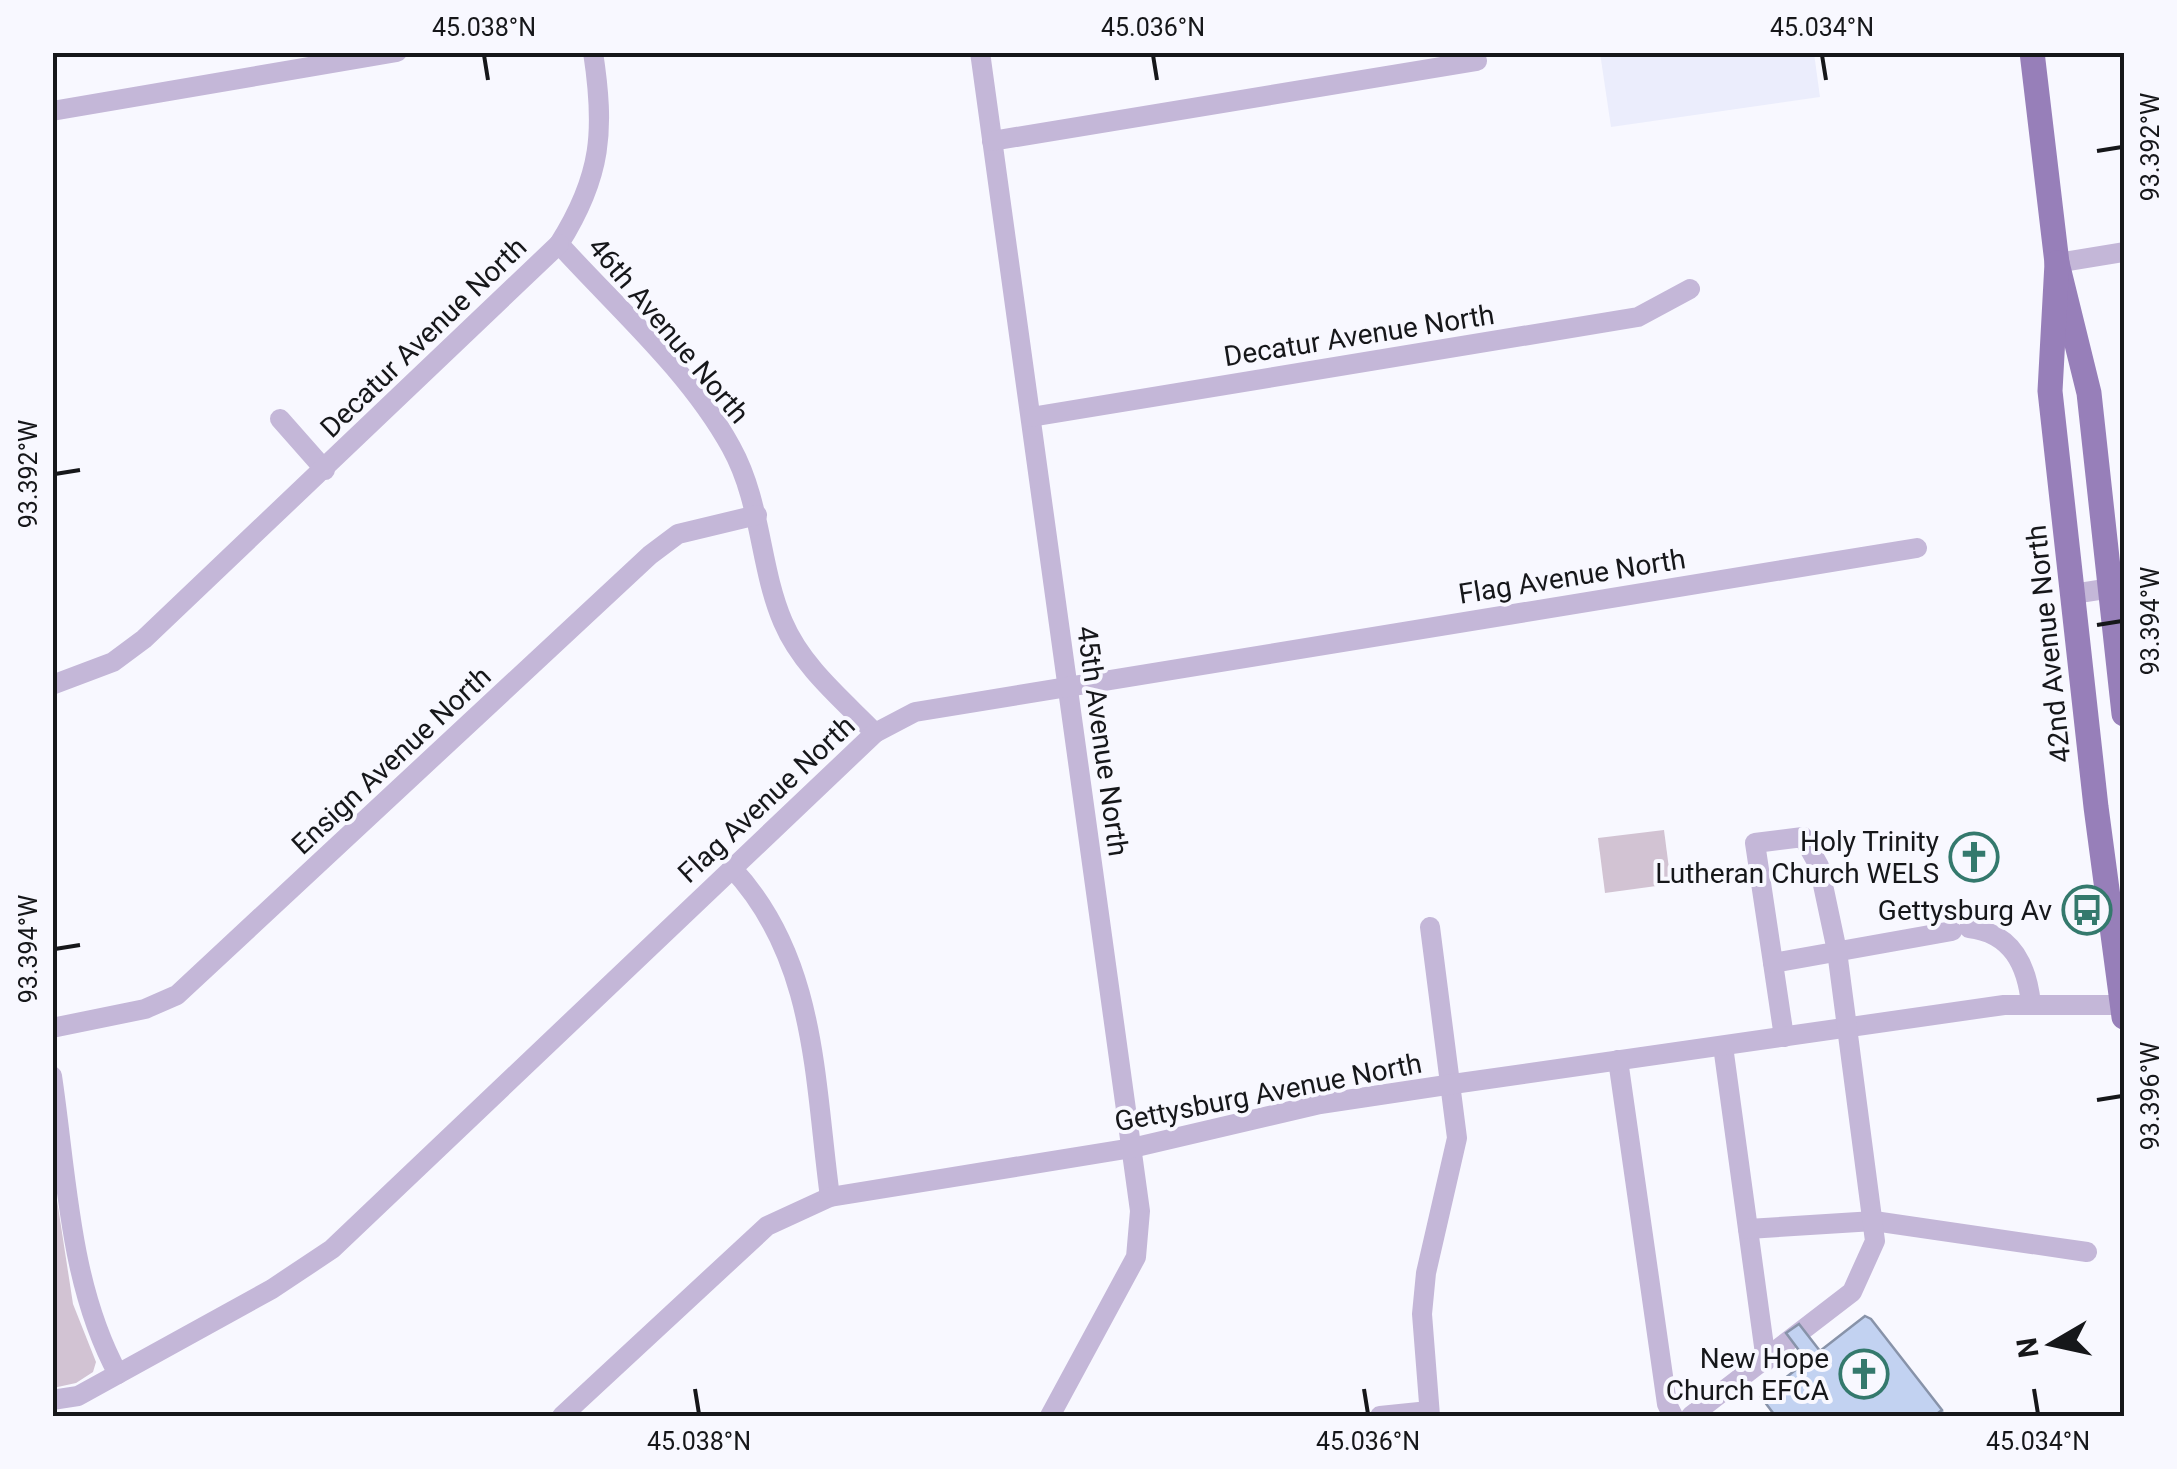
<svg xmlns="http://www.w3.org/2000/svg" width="2177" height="1469" font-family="Roboto,sans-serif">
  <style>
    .built { fill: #ebedfc }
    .green { fill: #d2c3d3 }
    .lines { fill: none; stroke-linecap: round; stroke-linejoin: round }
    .minor { stroke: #c4b7d8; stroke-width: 20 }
    .major { stroke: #977fb9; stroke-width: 25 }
    .wall { fill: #a7b5cf }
    .building { fill: #c2d2f1; stroke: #8893a9; stroke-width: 2.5 }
    .ticks { fill: none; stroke: #16171a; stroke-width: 4 }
    .labels { text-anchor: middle; stroke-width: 8; stroke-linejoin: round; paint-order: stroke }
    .street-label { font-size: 28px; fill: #16171a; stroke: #f8f8ff }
    .poi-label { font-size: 28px; fill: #16171a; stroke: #f8f8ff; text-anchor: end }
    .neatline { fill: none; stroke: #16171a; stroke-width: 4 }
    .ticks-label { font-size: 25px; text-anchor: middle; fill: #16171a }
  </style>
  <rect width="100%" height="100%" fill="#f8f8ff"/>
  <!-- built -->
  <polygon class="built" points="1600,53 1814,53 1820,97 1611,127"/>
  <!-- green -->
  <g class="green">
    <polygon points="1664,830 1671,884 1605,893 1598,838"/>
    <polygon points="53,1174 73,1304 96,1362 93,1372 76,1383 53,1388"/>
  </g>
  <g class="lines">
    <!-- minor -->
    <g class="minor">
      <path d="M593,52C605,130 602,176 559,244C617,308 689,371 731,447C762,503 759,566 783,622C802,667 843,700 875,733"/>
      <polyline points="980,52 1140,1211 1136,1257 1050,1416"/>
      <polyline points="52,111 397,52"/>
      <polyline points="992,141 1477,61"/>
      <polyline points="2057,263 2124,252"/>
      <polyline points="1031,417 1638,317 1690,289"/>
      <polyline points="280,419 325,470"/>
      <polyline points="2073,594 2124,586"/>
      <polyline points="52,685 113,662 144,639 559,244"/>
      <path d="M732,868C817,959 814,1079 830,1197"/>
      <polyline points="1430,927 1457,1138 1426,1273 1422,1314 1430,1416"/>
      <path d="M1969,928C2012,933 2027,965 2031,1004"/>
      <polyline points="1773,963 1784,1037"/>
      <polyline points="52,1028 145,1009 177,995 650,555 678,534 757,515"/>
      <polyline points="1723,1046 1766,1361"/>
      <polyline points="1618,1060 1667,1404 1673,1416"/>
      <path d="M52,1076C67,1176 69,1284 118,1374"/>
      <polyline points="1748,1229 1874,1221 2087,1252"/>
      <polyline points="52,1400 78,1396 272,1289 332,1249 875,733 915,712 1917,548"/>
      <polyline points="562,1416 767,1226 830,1197 1132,1148 1320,1104 1453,1084 2004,1005 2124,1005"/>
      <polyline points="1380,1416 1429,1411"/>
      <polyline points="1691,1416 1852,1292 1875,1241 1837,951 1819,866 1803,837 1755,843 1773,963 1952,931"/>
    </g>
    <!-- major -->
    <g class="major">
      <polyline points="2032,52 2057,263 2089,393 2124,714"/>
      <polyline points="2057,263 2050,391 2096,807 2124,1017"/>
    </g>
  </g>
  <!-- wall -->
  <polygon class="wall" points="1871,1319 1947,1416 1768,1416 1773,1413 1807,1362 1786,1333 1820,1351"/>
  <!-- building -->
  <polygon class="building" points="1865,1316 1871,1319 1942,1410 1934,1416 1768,1416 1773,1413 1761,1397 1807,1361 1786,1333 1799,1324 1820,1351"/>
  <!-- ticks -->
  <path class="ticks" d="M484,55L488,80M1153,55L1157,80M1822,55L1826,80M2097,151L2122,147M55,474L80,470M2097,625L2122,621M55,949L80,945M2097,1100L2122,1096M695,1389L699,1414M1364,1389L1368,1414M2034,1389L2038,1414"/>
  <!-- icons -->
  <defs>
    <g id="church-ring" transform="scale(2.5)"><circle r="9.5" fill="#f8f8ff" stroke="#34796d" stroke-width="1.5"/><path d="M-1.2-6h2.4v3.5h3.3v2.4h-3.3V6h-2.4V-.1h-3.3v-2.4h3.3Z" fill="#34796d"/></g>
    <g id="bus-ring" transform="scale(2.5)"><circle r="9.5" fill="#f8f8ff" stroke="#34796d" stroke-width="1.5"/><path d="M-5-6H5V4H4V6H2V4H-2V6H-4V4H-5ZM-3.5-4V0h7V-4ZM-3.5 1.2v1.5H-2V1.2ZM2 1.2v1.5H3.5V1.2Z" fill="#34796d"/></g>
  </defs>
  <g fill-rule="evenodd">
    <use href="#church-ring" x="1974" y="857"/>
    <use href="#bus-ring" x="2087" y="910"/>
    <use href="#church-ring" x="1864" y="1374"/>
  </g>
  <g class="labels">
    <!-- street labels -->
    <g class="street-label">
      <text transform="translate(669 330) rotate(50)" y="10">46th Avenue North</text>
      <text transform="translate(1359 335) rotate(-9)" y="10">Decatur Avenue North</text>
      <text transform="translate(423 337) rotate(-44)" y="10">Decatur Avenue North</text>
      <text transform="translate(1572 576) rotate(-9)" y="10">Flag Avenue North</text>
      <text transform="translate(2048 644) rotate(-96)" y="10">42nd Avenue North</text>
      <text transform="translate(1103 741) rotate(82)" y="10">45th Avenue North</text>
      <text transform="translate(391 760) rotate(-43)" y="10">Ensign Avenue North</text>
      <text transform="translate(766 799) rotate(-43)" y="10">Flag Avenue North</text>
      <text transform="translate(1268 1092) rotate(-11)" y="10">Gettysburg Avenue North</text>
    </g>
    <!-- poi labels -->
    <g class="poi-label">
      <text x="1939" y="851">Holy Trinity<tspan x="1939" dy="32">Lutheran Church WELS</tspan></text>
      <text x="2052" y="920">Gettysburg Av</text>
      <text x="1829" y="1368">New Hope<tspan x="1829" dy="32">Church EFCA</tspan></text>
    </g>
  </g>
  <!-- border -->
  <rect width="2177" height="1469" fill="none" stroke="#f8f8ff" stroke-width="110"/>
  <!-- north arrow -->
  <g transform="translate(2052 1344) rotate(261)" stroke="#f8f8ff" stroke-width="8" paint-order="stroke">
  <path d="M0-8L18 38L0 25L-18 38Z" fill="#16171a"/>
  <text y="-15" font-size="28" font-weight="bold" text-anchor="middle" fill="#16171a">N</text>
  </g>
  <rect x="55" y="55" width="2067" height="1359" class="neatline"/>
  <g class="ticks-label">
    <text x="484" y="36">45.038°N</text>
    <text x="1153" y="36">45.036°N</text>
    <text x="1822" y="36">45.034°N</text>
    <text transform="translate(2150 147) rotate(-90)" y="9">93.392°W</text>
    <text transform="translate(28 474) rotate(-90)" y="9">93.392°W</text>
    <text transform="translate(2150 621) rotate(-90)" y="9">93.394°W</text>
    <text transform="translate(28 949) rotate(-90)" y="9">93.394°W</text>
    <text transform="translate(2150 1096) rotate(-90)" y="9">93.396°W</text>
    <text x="699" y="1450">45.038°N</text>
    <text x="1368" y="1450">45.036°N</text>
    <text x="2038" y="1450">45.034°N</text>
  </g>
</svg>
